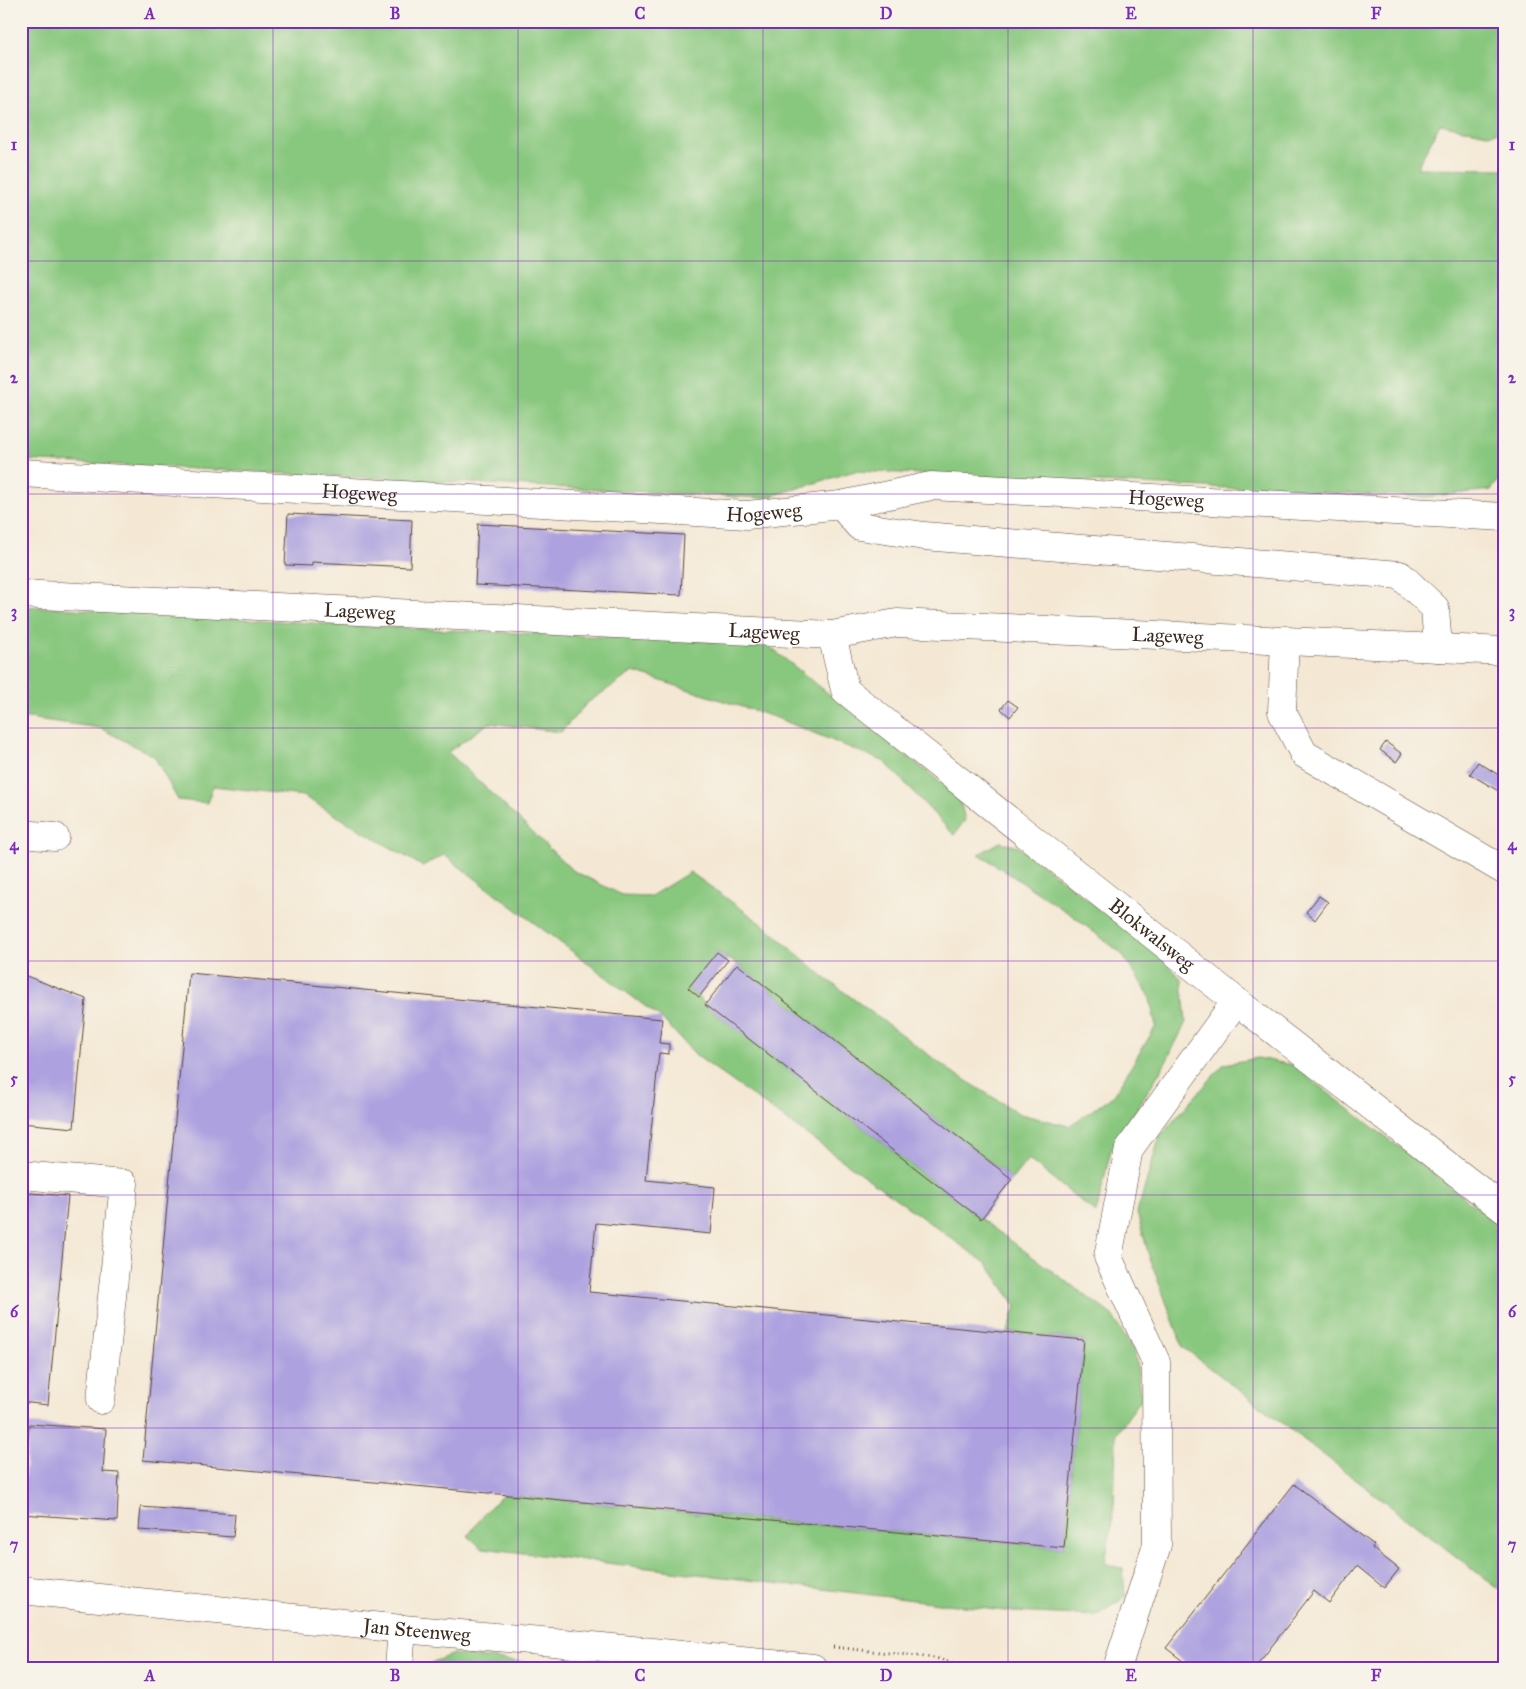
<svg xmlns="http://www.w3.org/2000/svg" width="1526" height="1689" font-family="'IM FELL Great Primer',serif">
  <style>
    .green { fill: #88c77e; stroke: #62784e }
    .building { fill: #ada2df }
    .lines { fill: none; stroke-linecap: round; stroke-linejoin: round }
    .minor-casing { stroke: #574639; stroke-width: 29 }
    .path { stroke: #574639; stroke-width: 3; stroke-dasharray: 1 4; stroke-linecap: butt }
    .minor { stroke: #fff; stroke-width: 28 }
    .grid { fill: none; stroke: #7b2cbf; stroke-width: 1; stroke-opacity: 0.55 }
    .labels { text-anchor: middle; stroke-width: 4.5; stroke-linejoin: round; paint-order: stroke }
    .street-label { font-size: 20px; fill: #3b2a1e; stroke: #f7f3e8 }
    .neatline { fill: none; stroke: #7b2cbf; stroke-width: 2 }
    .grid-label { font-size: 16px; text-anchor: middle; font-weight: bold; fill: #7b2cbf }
  </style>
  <rect width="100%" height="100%" fill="#f7f3e8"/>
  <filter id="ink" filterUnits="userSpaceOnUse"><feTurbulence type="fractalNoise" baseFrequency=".02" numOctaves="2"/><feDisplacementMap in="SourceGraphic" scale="10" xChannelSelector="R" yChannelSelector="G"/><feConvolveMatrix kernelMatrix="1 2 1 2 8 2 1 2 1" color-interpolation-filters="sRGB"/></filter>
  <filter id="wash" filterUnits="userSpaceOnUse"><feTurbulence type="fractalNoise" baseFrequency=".0096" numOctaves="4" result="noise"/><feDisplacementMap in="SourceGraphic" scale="20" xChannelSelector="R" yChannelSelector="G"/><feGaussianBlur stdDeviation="1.12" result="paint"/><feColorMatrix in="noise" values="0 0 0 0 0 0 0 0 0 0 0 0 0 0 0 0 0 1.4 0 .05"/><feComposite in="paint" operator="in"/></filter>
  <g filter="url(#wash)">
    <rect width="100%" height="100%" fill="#f4e8d4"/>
    <!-- green -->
    <g class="green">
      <polygon points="21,21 1505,21 1505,131 1487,134 1440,124 1417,168 1502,169 1505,173 1505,473 1491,490 1425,497 855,471 765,498 21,460"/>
      <polygon points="21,606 381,627 766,644 959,797 965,820 954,835 885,762 777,718 633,672 587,703 561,732 489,723 448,752 572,870 622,895 651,896 690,872 765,926 824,977 949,1070 1020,1114 1069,1126 1113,1096 1156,1026 1149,995 1121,953 1073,916 979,854 1000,842 1019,847 1158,953 1182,980 1186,1022 1166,1062 1111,1150 1096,1213 1028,1159 1012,1179 737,964 717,952 688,988 699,997 705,1005 981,1219 1112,1315 1135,1354 1141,1399 1116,1434 1114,1511 1105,1563 1123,1569 1125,1597 1096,1616 1013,1612 482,1548 468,1536 486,1511 503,1495 1064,1548 1084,1340 1008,1332 1016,1306 987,1264 697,1056 662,1019 444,855 422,866 303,796 213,786 207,803 178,800 154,756 100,728 21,717"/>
      <polygon points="1258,1058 1292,1065 1505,1229 1505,1594 1183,1347 1150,1259 1137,1213 1160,1136 1224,1064"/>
      <polygon points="453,1654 574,1668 429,1668 433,1662"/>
    </g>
    <g id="blocks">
      <!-- building -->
      <g class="building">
        <polygon points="288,514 412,520 410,567 312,562 312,566 285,565"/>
        <polygon points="478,524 684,535 681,595 475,585"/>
        <polygon points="1008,700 1018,707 1010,717 1001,709"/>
        <polygon points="1386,742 1402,754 1396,762 1380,750"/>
        <polygon points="1478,762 1505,779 1505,795 1470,774"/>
        <polygon points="1319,896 1328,902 1315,920 1306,912"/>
        <polygon points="717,952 728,960 699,997 688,988"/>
        <polygon points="737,964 1012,1179 981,1219 705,1005"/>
        <polygon points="189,973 662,1019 659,1043 669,1044 669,1054 659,1053 646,1180 715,1187 711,1234 596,1223 589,1292 1084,1340 1064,1548 143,1460"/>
        <polygon points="21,974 86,999 74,1128 21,1123"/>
        <polygon points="21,1192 68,1196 48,1405 21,1402"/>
        <polygon points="29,1424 106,1429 103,1472 119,1473 117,1521 22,1514"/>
        <polygon points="1294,1484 1374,1545 1372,1548 1399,1569 1384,1588 1357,1566 1329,1603 1314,1591 1255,1668 1192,1668 1166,1648"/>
        <polygon points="141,1507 235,1514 233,1537 139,1530"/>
      </g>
    </g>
  </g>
  <g filter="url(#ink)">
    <use href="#blocks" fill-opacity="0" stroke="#574639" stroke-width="1"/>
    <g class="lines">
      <!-- minor casing -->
      <g class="minor-casing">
        <g id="minor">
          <path id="s1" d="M21,473L747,515L841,505L931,486L1505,517"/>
          <polyline points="841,505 859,526 924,536 1400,575 1435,608 1438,648"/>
          <path id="s2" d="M21,594L832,635L897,623L1505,651"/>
          <path id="s3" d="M832,635L845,690L1236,1001L1505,1210"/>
          <polyline points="1285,640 1282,712 1304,754 1505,871"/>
          <polyline points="21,834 55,837"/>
          <polyline points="21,1175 124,1184 101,1400"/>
          <path id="s4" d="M21,1590L402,1629L553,1642L813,1668"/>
          <polyline points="399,1668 402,1629"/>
          <polyline points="1117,1668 1157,1545 1156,1362 1108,1257 1129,1149 1236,1001"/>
        </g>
      </g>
      <!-- path -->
      <polyline class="path" points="833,1647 936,1658 965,1668"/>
      <!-- minor -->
      <use href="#minor" class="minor"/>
    </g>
  </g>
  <!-- grid -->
  <path class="grid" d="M273,21V1668M518,21V1668M763,21V1668M1008,21V1668M1253,21V1668M21,261H1505M21,494H1505M21,728H1505M21,961H1505M21,1195H1505M21,1428H1505"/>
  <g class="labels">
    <!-- street labels -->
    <g class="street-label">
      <text dy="7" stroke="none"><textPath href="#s1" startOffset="339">Hogeweg</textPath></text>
      <text dy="7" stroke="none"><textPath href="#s1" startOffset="1149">Hogeweg</textPath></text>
      <text dy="7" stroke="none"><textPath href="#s1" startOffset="744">Hogeweg</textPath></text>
      <text dy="7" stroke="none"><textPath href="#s2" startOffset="339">Lageweg</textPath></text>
      <text dy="7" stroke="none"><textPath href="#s2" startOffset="744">Lageweg</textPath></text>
      <text dy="7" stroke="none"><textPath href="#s2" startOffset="1149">Lageweg</textPath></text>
      <text dy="7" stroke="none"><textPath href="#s3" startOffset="449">Blokwalsweg</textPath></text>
      <text dy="7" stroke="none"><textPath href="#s4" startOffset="398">Jan Steenweg</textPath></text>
    </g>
  </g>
  <!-- margin -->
  <rect width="1526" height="1689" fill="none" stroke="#f7f3e8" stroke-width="55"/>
  <rect x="28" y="28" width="1470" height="1634" class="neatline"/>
  <g class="grid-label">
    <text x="150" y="19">A</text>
    <text x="395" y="19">B</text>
    <text x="640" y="19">C</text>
    <text x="886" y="19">D</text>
    <text x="1131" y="19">E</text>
    <text x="1376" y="19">F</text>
    <text x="14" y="150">1</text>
    <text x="1512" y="150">1</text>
    <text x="14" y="383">2</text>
    <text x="1512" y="383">2</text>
    <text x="14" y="617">3</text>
    <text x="1512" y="617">3</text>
    <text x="14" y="850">4</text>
    <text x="1512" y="850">4</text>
    <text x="14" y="1084">5</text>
    <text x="1512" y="1084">5</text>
    <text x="14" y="1317">6</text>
    <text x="1512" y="1317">6</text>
    <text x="14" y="1550">7</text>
    <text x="1512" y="1550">7</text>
    <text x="150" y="1681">A</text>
    <text x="395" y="1681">B</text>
    <text x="640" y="1681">C</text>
    <text x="886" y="1681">D</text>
    <text x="1131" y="1681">E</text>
    <text x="1376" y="1681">F</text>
  </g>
</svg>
